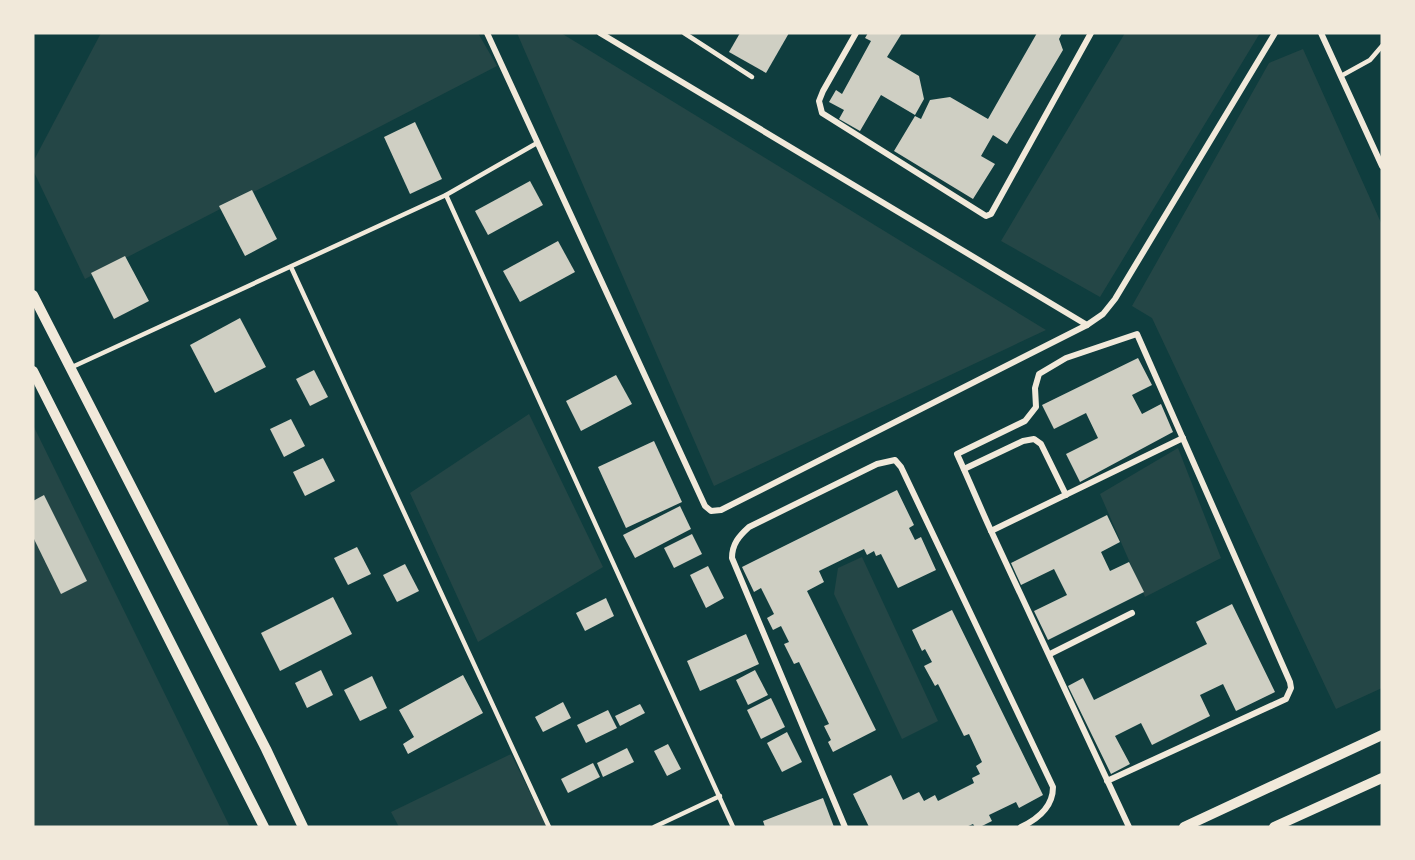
<svg xmlns="http://www.w3.org/2000/svg" width="1415" height="860" font-family="'Nunito Sans',sans-serif">
  <style>
    .green { fill: #244646 }
    .building { fill: #cfcfc3 }
    .lines { fill: none; stroke-linecap: round; stroke-linejoin: round }
    .service { stroke: #f1e9da; stroke-width: 4.5 }
    .minor { stroke: #f1e9da; stroke-width: 6 }
    .tertiary { stroke: #f1e9da; stroke-width: 10 }
  </style>
  <rect width="100%" height="100%" fill="#0f3d3e"/>
  <!-- green -->
  <g class="green">
    <polygon points="101,33 478,33 497,66 85,279 33,170 33,162"/>
    <polygon points="517,33 561,33 1046,330 714,486"/>
    <polygon points="1125,33 1260,33 1100,297 1001,241"/>
    <polygon points="1303,49 1382,225 1382,688 1336,709 1152,318 1132,306 1269,63"/>
    <polygon points="529,414 603,567 478,642 410,493"/>
    <polygon points="33,425 230,827 33,827"/>
    <polygon points="1178,448 1221,558 1145,597 1100,494"/>
    <polygon points="862,557 938,721 902,739 834,594 838,568"/>
    <polygon points="511,754 547,827 399,827 391,812"/>
  </g>
  <!-- building -->
  <g class="building">
    <polygon points="740,33 789,33 766,73 729,52"/>
    <polygon points="868,33 902,33 887,57 919,76 924,99 915,115 881,95 860,131 839,119 844,110 829,102 836,90 842,94 871,41 865,38"/>
    <polygon points="1037,33 1062,33 1059,39 1063,50 1007,144 993,135 981,156 995,164 973,199 894,151 915,116 921,119 930,100 950,97 988,119"/>
    <polygon points="415,122 442,179 410,194 384,137"/>
    <polygon points="530,181 543,205 488,235 475,211"/>
    <polygon points="252,190 277,239 245,256 219,206"/>
    <polygon points="558,241 575,272 520,302 503,271"/>
    <polygon points="125,256 149,301 114,319 91,273"/>
    <polygon points="240,318 266,367 215,393 190,345"/>
    <polygon points="1138,358 1152,385 1132,395 1142,414 1161,404 1173,432 1080,482 1066,454 1098,438 1086,413 1054,429 1042,405"/>
    <polygon points="314,370 328,397 310,406 296,379"/>
    <polygon points="616,375 632,404 581,431 566,401"/>
    <polygon points="291,419 305,446 284,457 270,429"/>
    <polygon points="654,441 682,502 626,528 598,467"/>
    <polygon points="323,458 335,481 305,496 293,472"/>
    <polygon points="897,490 914,525 909,528 915,540 921,537 936,570 898,588 881,554 876,556 874,551 867,555 864,549 819,571 824,582 807,591 876,730 833,752 828,742 831,740 824,726 829,724 799,662 794,664 784,644 789,642 781,626 773,630 767,618 774,614 761,588 754,592 742,567"/>
    <polygon points="44,495 87,581 61,594 33,537 33,501"/>
    <polygon points="680,506 691,529 635,558 623,535"/>
    <polygon points="1107,515 1120,542 1101,552 1110,571 1129,562 1144,592 1048,640 1034,611 1067,595 1054,569 1021,585 1011,563"/>
    <polygon points="692,534 702,554 674,568 664,548"/>
    <polygon points="357,547 371,574 348,585 334,558"/>
    <polygon points="405,564 419,591 397,602 383,575"/>
    <polygon points="708,566 724,598 706,608 690,575"/>
    <polygon points="333,597 352,634 280,671 261,633"/>
    <polygon points="606,598 614,616 585,631 576,613"/>
    <polygon points="1232,604 1275,692 1236,711 1223,684 1200,695 1210,716 1152,745 1141,723 1115,736 1130,764 1111,774 1068,686 1083,678 1094,700 1207,644 1196,622"/>
    <polygon points="952,610 1043,795 1019,808 1016,802 989,815 992,821 980,827 975,827 973,824 966,827 869,827 853,794 891,775 903,800 919,792 924,801 935,795 938,801 974,783 972,778 980,774 976,766 982,762 969,734 964,736 938,684 935,686 924,666 932,662 925,649 922,651 912,630"/>
    <polygon points="746,634 759,664 700,691 687,661"/>
    <polygon points="321,670 333,695 307,708 295,683"/>
    <polygon points="755,670 768,695 748,705 736,680"/>
    <polygon points="463,675 483,713 408,754 403,744 414,737 399,710"/>
    <polygon points="372,676 387,708 360,721 344,690"/>
    <polygon points="771,698 785,727 761,739 747,710"/>
    <polygon points="563,702 571,718 543,732 535,717"/>
    <polygon points="640,704 645,713 620,726 615,716"/>
    <polygon points="608,710 617,728 586,743 577,725"/>
    <polygon points="787,732 802,762 782,772 767,743"/>
    <polygon points="668,744 681,769 667,776 654,751"/>
    <polygon points="627,748 634,762 603,777 597,763"/>
    <polygon points="593,763 600,777 568,793 561,779"/>
    <polygon points="823,798 834,827 765,827 763,821"/>
  </g>
  <g class="lines">
    <!-- service -->
    <g class="service">
      <polyline points="684,33 752,77"/>
      <polyline points="1341,76 1370,60 1382,46"/>
      <polyline points="446,195 733,827"/>
      <polyline points="291,267 549,827"/>
      <polyline points="70,368 446,195 537,143"/>
      <polyline points="654,827 720,796"/>
    </g>
    <!-- minor -->
    <g class="minor">
      <polyline points="487,33 705,506 711,511 721,510 1087,325 1103,314 1115,299 1275,33"/>
      <polyline points="600,33 1087,325"/>
      <polyline points="856,33 823,91 819,101 822,113 986,216 991,214 1091,33"/>
      <polyline points="1321,33 1382,166"/>
      <polyline points="964,469 1023,441 1034,439 1041,444 1066,495"/>
      <polyline points="991,531 1183,438"/>
      <polyline points="1050,654 1132,613"/>
      <path d="M1107,781L1286,699L1291,688L1290,682L1137,334L1066,358L1039,374L1035,388L1036,407L1025,421L957,454C969,480 980,507 992,533C1038,631 1083,729 1129,827"/>
      <path d="M845,827L732,558C732,544 739,536 749,527L877,464L895,460L901,467L1053,787C1053,807 1038,819 1021,827"/>
    </g>
    <!-- tertiary -->
    <g class="tertiary">
      <polyline points="33,295 266,749 303,827"/>
      <polyline points="33,371 264,827"/>
      <polyline points="1184,827 1382,735"/>
      <polyline points="1274,827 1382,778"/>
    </g>
  </g>
  <!-- border -->
  <rect width="1415" height="860" fill="none" stroke="#f1e9da" stroke-width="69"/>
</svg>
